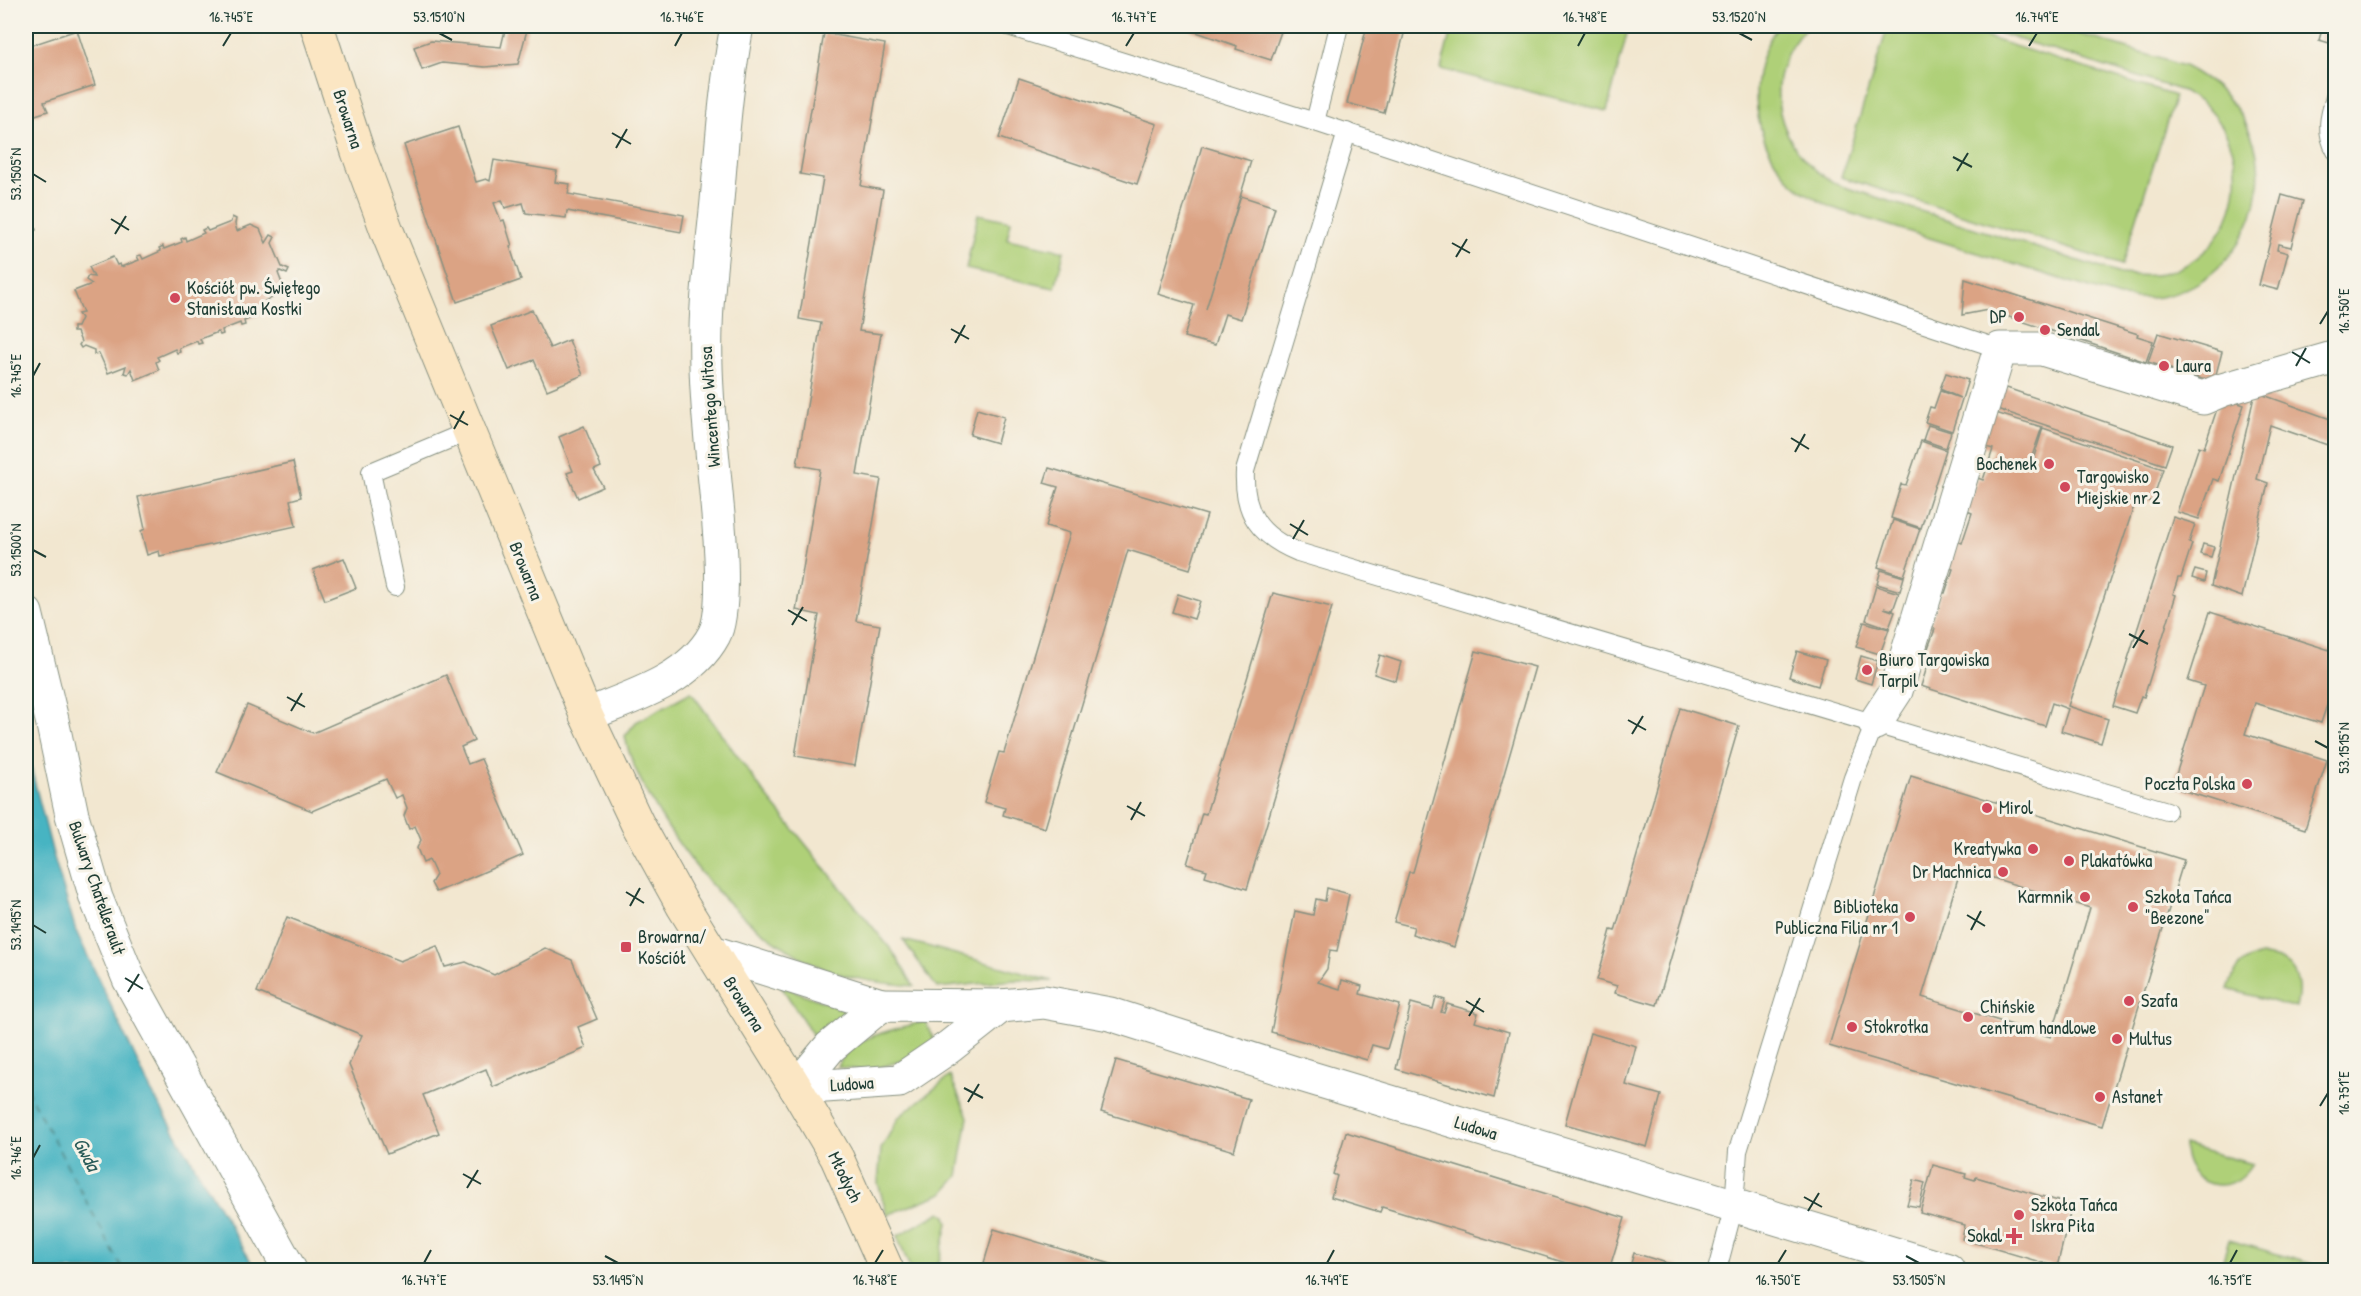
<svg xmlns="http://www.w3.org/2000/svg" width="2361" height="1296" font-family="'Patrick Hand',sans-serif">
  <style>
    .green { fill: #afd078; stroke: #678656; stroke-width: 1.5 }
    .water { fill: #46b4c2; stroke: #32787b; stroke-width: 1.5 }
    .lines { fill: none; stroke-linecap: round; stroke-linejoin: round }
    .ferry { stroke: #295b58; stroke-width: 1.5; stroke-dasharray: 8 6; stroke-linecap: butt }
    .building { fill: #dba384; fill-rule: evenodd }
    .lane-casing { stroke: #889282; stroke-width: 20 }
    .street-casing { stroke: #889282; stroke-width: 35 }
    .secondary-casing { stroke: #889282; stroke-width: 35 }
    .lane { stroke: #fff; stroke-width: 18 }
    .street { stroke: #fff; stroke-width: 33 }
    .secondary { stroke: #fbe6c3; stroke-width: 33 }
    .ticks { fill: none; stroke: #1f3d34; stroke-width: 2 }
    .poi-dot { fill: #d1495b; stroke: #f7f3e8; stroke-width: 2 }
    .labels { text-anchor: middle; stroke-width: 6; stroke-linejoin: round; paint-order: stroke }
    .street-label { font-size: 18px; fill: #1f3d34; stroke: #f7f3e8 }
    .poi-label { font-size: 18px; fill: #1f3d34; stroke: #f7f3e8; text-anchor: start }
    .water-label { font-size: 20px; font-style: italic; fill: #295b58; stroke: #f7f3e8 }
    .neatline { fill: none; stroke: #1f3d34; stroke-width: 2 }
    .ticks-label { font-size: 15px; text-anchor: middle; fill: #1f3d34 }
  </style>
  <rect width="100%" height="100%" fill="#f7f3e8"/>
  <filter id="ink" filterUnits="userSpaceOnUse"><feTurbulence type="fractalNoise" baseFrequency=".0167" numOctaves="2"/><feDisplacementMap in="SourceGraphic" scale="12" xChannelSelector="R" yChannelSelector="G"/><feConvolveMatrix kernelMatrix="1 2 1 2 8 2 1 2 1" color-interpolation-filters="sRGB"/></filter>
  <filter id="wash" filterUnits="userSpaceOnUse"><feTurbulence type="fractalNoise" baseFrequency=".008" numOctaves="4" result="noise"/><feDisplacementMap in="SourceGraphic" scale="24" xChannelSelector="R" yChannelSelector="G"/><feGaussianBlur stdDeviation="1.35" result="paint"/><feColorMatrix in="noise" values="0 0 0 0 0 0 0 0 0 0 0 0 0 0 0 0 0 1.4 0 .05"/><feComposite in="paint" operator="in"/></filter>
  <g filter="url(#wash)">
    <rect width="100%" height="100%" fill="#f2e7d0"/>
    <!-- green -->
    <g class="green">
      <polygon points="1452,26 1629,26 1607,111 1441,69"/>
      <path d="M1778,26H1808C1755,77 1776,152 1838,185L2120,274C2134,275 2148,277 2162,274C2232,257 2259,172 2215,116C2207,105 2194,98 2183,91L1976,26H2053L2184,66C2209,79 2229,95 2244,120C2284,190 2238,283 2160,297C2146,299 2133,298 2119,297L1830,207C1818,200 1805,194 1795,185C1751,144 1743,74 1778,26Z"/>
      <polygon points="1888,26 1950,26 2175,96 2122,265 1841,177"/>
      <polygon points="978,214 1011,221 1007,239 1064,251 1055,288 966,269"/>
      <path d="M691,692L764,793L893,952L914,986C881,983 842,979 812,963C744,928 700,879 660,815C646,791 630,764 625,736L636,722Z"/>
      <polygon points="903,940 923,945 1052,981 1014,980 937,988"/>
      <path d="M2261,956C2294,957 2303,979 2296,1008L2228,989C2234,971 2241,959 2261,956Z"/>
      <polygon points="781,986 851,1012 816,1040"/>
      <path d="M925,1021L936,1044L914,1057L868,1071L838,1067C849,1035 896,1030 925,1021Z"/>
      <polygon points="950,1076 968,1117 958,1176 943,1193 887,1215 878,1183 881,1149 899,1117"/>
      <path d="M2184,1145L2252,1164C2232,1200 2183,1187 2184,1145Z"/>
      <polygon points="941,1212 946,1216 948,1223 937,1270 911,1270 897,1236"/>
      <polygon points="2229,1240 2315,1265 2324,1270 2220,1270"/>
    </g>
    <!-- water -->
    <polygon class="water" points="26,749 53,854 76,931 151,1091 256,1270 26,1270"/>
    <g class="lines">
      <!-- ferry -->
      <polyline class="ferry" points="26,1088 123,1270"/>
    </g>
    <g id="blocks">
      <!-- building -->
      <g class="building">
        <polygon points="506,26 528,26 518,64 485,67 442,63 422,70 414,47 431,41 501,47"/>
        <polygon points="1182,26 1283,26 1271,60 1236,49 1237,46 1182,27"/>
        <polygon points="1367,26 1406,26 1384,113 1347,103"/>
        <polygon points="2323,26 2336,26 2336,45 2319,40"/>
        <polygon points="77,30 95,85 44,102 48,111 26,118 26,47"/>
        <polygon points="824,33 885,44 861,186 883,190 859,331 881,334 857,475 881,479 856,621 880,625 855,766 795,756 819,615 796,610 820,469 797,465 821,323 799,319 823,178 800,174"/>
        <polygon points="1019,78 1157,124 1137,184 999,138"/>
        <polygon points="458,127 476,182 486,179 490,181 494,160 557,171 555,182 570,184 568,194 684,215 681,232 567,211 566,218 526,213 523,203 505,208 502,200 494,203 501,221 504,220 512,246 510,247 521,280 457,302 404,145"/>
        <polygon points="1202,146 1251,161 1206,309 1241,196 1275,207 1241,319 1225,314 1215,345 1184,337 1194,305 1158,294"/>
        <polygon points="2282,195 2303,201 2291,247 2278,244 2277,250 2288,253 2278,290 2259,285"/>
        <polygon points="26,198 36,230 26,233"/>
        <polygon points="232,217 236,219 235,224 237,231 251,225 260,229 266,243 271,235 275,237 272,243 282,267 289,270 287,274 280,271 278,273 283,286 279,295 265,301 268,308 273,310 272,314 267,312 244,321 245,325 241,326 240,323 222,330 223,334 220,335 218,332 200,339 202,343 198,344 197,341 179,348 180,352 177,353 175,349 157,357 159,360 156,362 159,370 135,380 131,369 128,374 124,373 126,366 108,373 99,353 94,354 94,350 84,346 81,348 79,345 81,342 77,332 73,332 73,327 77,327 81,318 78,314 83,313 74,291 92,284 86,280 88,276 94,277 89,267 113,257 117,265 120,264 121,267 139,260 137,256 141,255 143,259 161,251 159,248 163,246 164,249 182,242 181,239 185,237 186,241 204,233 202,230 206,228 208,231 231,222"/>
        <polygon points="1965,279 2138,334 2137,336 2153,341 2146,362 1988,310 1962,315"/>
        <polygon points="532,310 550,348 569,340 583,375 547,390 534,360 509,370 491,326"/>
        <polygon points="2158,333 2222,352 2215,378 2208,381 2148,362"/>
        <polygon points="1946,373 1968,380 1952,431 1925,422 1930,407 1934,408 1940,391 1960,398 1940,389"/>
        <polygon points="1998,385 2172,445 2165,465 1991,407"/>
        <polygon points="2255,392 2336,421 2336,448 2270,425 2257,479 2268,483 2242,597 2211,586"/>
        <polygon points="2221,397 2244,405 2219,481 2213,479 2199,519 2177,512 2199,446 2204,448"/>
        <polygon points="977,409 1004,417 997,443 970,435"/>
        <polygon points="1989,411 2042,427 2030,462 2032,463 2043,428 2163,469 2152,502 2137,497 2068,706 2108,719 2101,743 2061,731 2068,709 2052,703 2045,726 1921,686 1928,664 1923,662 1935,629 1929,628 1941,592 1945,593 1953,569 1949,568 1957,541 1962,543 1972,513 1967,511 1978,478 1983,480 1993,449 1979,445"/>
        <polygon points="1928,425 1951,432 1946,448 1923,440"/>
        <polygon points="584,426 601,467 594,470 603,487 578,498 567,473 573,471 559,437"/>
        <polygon points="1921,441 1946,450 1921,528 1891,518 1901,484 1906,485"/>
        <polygon points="293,462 301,497 290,500 296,526 160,556 159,551 147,555 141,531 145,529 138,497"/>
        <polygon points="1049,468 1207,515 1190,569 1128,550 1045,828 1003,815 1005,808 984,802 999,752 1004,753 1070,533 1046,526 1058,487 1044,483"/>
        <polygon points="2173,517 2195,524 2189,543 2192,544 2181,578 2178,578 2173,594 2176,595 2144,697 2141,696 2135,713 2113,706"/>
        <polygon points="1893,520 1920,529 1904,576 1878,567"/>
        <polygon points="2203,544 2214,547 2211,557 2200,554"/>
        <polygon points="344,558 356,588 325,600 313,570"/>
        <polygon points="1881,570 1904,577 1900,591 1877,584"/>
        <polygon points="2195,570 2206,573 2204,582 2192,578"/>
        <polygon points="1876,586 1899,593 1893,610 1884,608 1895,612 1889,628 1866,620"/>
        <polygon points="1273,593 1332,607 1247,889 1205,876 1207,870 1187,864 1202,813 1206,814"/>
        <polygon points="1178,594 1200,601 1194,619 1172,612"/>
        <polygon points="2210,612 2336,652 2336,678 2321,723 2255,703 2245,734 2327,760 2305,829 2172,787 2204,686 2188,681"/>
        <polygon points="1864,622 1889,629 1880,654 1856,647"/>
        <polygon points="1476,651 1535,667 1454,947 1412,934 1414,927 1394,922 1409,872 1413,872"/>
        <polygon points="1797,651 1826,660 1818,686 1789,677"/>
        <polygon points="1380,655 1401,662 1396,681 1374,674"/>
        <polygon points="1861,656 1878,661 1871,684 1855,679"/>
        <polygon points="446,675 474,741 461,747 468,764 481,759 523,855 456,884 436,892 431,883 436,875 429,860 423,863 417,848 421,840 415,826 409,829 404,816 407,808 402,795 395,798 386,779 312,811 217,772 247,705 313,733"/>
        <polygon points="1680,708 1739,726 1657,1005 1615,993 1617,986 1597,980 1611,930 1615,931"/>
        <path d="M1911,776L2184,860L2102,1126L1829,1046ZM1961,868L2090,908L2051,1037L1922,997Z"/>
        <polygon points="1327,888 1349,894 1337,951 1330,950 1327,969 1318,982 1340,989 1342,980 1362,986 1360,994 1400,1005 1387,1049 1372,1045 1367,1060 1271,1032 1295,911 1313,915 1316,899 1325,901"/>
        <polygon points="287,917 400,961 437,946 445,967 466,962 494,975 545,948 572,960 597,1019 578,1027 586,1048 493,1087 486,1069 423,1095 439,1133 387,1154 349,1065 362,1035 257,992"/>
        <polygon points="1436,997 1445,1000 1441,1012 1444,1013 1447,1004 1478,1013 1475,1022 1509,1032 1494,1098 1396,1069 1411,1003 1433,1009"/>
        <polygon points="1590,1033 1636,1046 1626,1085 1661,1095 1647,1147 1565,1124"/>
        <polygon points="1116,1060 1249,1099 1234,1151 1101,1112"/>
        <polygon points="1346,1132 1625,1218 1609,1270 1589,1270 1382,1207 1380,1212 1331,1197 1337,1176 1333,1174"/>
        <polygon points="1933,1165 1966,1174 1965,1177 1975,1180 1976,1177 2072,1205 2057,1267 1962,1239 1965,1225 1920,1213"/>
        <polygon points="1914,1180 1925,1183 1919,1207 1907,1205"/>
        <polygon points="994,1229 1131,1270 982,1270"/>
        <polygon points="1634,1253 1680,1267 1679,1270 1629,1270"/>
      </g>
    </g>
  </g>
  <g filter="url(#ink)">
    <use href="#blocks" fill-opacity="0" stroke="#889282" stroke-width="1.5"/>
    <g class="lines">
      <!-- lane casing -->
      <g class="lane-casing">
        <g id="lane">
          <polyline points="1008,26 1315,122 2000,349"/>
          <path d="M2336,94C2330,114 2324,131 2336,151"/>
          <polyline points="1315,122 1339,26"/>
          <path d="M1347,132L1245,471C1243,513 1259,536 1298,552L2167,811"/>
          <polyline points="395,587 371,472 469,431"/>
          <polyline points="1717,1270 1734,1206 1738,1151 1853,778 1875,723"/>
        </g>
      </g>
      <!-- street casing -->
      <g class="street-casing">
        <g id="street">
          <polyline points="26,613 52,720 72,815 96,898 129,979 290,1270"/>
          <path d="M586,715C631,697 690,680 714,635C727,611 720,534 717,504C712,446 704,387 706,328C707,286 713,243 717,201C722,142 726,84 737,26"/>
          <polyline points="1875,723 1896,691 2000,349 2042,349 2203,398 2222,390 2336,357"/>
          <polyline points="712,952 881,1005"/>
          <polyline points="796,1088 830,1047 881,1005 1001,1006 1044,1002 1110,1014 1301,1075 1948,1270"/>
          <polyline points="796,1088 899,1081 949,1047 1001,1006"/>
        </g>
      </g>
      <!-- secondary casing -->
      <g class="secondary-casing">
        <polyline id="secondary" points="317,26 358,152 387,231 586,715 637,823 683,906 796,1088 837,1158 887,1270"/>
      </g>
      <!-- lane -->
      <use href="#lane" class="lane"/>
      <!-- street -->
      <use href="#street" class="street"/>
      <!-- secondary -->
      <use href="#secondary" class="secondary"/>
    </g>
  </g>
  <!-- ticks -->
  <path class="ticks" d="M439,33L452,40M1739,33L1752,40M223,46L231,33M675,46L682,33M1126,46L1134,33M1578,46L1585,33M2029,46L2037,33M612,133L631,144M616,148L627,129M1953,157L1972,167M1957,171L1968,153M33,174L46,182M111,219L129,230M115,234L126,216M1452,243L1470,253M1456,257L1467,239M2320,324L2328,311M951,329L969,339M955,343L965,325M2292,352L2310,363M2296,366L2306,348M33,376L40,363M450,415L468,425M454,429L464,411M1791,438L1809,449M1795,452L1805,434M1290,524L1308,535M1293,539L1304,520M33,550L46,557M788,610L807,621M792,625L803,607M2129,634L2148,644M2133,648L2144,630M287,697L305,707M291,711L302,693M1628,720L1646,730M1632,734L1643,716M2315,741L2328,748M1127,806L1145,816M1131,820L1141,802M626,892L644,903M630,906L640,888M1967,915L1985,926M33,925L46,933M1971,930L1981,911M125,978L143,989M128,992L139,974M1466,1001L1484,1012M1469,1016L1480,998M964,1088L983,1098M968,1102L979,1084M2320,1106L2328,1093M33,1158L40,1145M463,1174L481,1184M467,1188L478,1170M1804,1197L1822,1207M1808,1211L1819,1193M605,1256L618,1263M1906,1256L1919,1263M424,1263L431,1250M875,1263L883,1250M1327,1263L1334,1250M1778,1263L1786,1250M2230,1263L2237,1250"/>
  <!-- markers -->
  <g class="poi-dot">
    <circle cx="175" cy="298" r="6"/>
    <circle cx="2019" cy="317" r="6"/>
    <circle cx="2045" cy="330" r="6"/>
    <circle cx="2164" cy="366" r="6"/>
    <circle cx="2049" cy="464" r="6"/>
    <circle cx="2065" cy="487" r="6"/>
    <circle cx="1867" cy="670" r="6"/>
    <circle cx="2247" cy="784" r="6"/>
    <circle cx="1987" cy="808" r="6"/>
    <circle cx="2033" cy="849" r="6"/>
    <circle cx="2069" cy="861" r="6"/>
    <circle cx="2003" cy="872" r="6"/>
    <circle cx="2085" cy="897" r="6"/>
    <circle cx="2133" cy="907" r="6"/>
    <circle cx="1910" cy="917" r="6"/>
    <rect x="620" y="941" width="12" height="12" rx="3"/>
    <circle cx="2129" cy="1001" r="6"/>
    <circle cx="1968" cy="1017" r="6"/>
    <circle cx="1852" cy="1027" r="6"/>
    <circle cx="2117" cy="1039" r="6"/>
    <circle cx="2100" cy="1097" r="6"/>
    <circle cx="2019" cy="1215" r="6"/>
    <path d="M2011 1227h6v6h6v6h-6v6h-6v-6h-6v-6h6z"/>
  </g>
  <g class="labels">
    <!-- street labels -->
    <g class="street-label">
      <text transform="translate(348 119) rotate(72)" y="6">Browarna</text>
      <text transform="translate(710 407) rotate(-94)" y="6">Wincentego Witosa</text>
      <text transform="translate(526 571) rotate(68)" y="6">Browarna</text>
      <text transform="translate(97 888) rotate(71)" y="6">Bulwary Chatellerault</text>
      <text transform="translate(744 1004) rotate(58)" y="6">Browarna</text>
      <text transform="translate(852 1084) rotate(-4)" y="6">Ludowa</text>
      <text transform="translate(1476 1128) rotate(17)" y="6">Ludowa</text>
      <text transform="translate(845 1177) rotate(64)" y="6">Młodych</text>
    </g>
    <!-- poi labels -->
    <g class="poi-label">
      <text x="187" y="294">Kościół pw. Świętego<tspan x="187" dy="21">Stanisława Kostki</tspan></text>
      <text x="2007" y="323" text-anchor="end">DP</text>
      <text x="2057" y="336">Sendal</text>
      <text x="2176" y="372">Laura</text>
      <text x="2037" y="470" text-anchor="end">Bochenek</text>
      <text x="2077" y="483">Targowisko<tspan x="2077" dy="21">Miejskie nr 2</tspan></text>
      <text x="1879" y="666">Biuro Targowiska<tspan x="1879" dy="21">Tarpil</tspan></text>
      <text x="2235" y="790" text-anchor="end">Poczta Polska</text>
      <text x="1999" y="814">Mirol</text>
      <text x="2021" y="855" text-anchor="end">Kreatywka</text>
      <text x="2081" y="867">Plakatówka</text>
      <text x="1991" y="878" text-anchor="end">Dr Machnica</text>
      <text x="2073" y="903" text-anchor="end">Karmnik</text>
      <text x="2145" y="903">Szkoła Tańca<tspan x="2145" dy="21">"Beezone"</tspan></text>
      <text x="1898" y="913" text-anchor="end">Biblioteka<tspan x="1898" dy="21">Publiczna Filia nr 1</tspan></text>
      <text x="638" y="943">Browarna/<tspan x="638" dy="21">Kościół</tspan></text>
      <text x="2141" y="1007">Szafa</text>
      <text x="1980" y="1013">Chińskie<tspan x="1980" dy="21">centrum handlowe</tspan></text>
      <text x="1864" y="1033">Stokrotka</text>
      <text x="2129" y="1045">Multus</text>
      <text x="2112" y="1103">Astanet</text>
      <text x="2031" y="1211">Szkoła Tańca<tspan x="2031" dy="21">Iskra Piła</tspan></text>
      <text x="2002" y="1242" text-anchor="end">Sokal</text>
    </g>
    <!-- water labels -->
    <g class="water-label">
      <text transform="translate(87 1154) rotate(62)" y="7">Gwda</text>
    </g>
  </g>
  <!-- margin -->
  <rect width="2361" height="1296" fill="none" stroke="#f7f3e8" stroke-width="66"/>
  <rect x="33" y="33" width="2295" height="1230" class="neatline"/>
  <g class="ticks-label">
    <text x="231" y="22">16.745°E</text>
    <text x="439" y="22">53.1510°N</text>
    <text x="682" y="22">16.746°E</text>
    <text x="1134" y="22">16.747°E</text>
    <text x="1585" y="22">16.748°E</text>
    <text x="1739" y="22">53.1520°N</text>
    <text x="2037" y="22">16.749°E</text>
    <text transform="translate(16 174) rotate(-90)" y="5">53.1505°N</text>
    <text transform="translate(2344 311) rotate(-90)" y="5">16.750°E</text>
    <text transform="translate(16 376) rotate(-90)" y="5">16.745°E</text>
    <text transform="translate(16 550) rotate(-90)" y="5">53.1500°N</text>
    <text transform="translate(2344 748) rotate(-90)" y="5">53.1515°N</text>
    <text transform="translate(16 925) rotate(-90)" y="5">53.1495°N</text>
    <text transform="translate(2344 1093) rotate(-90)" y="5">16.751°E</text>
    <text transform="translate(16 1158) rotate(-90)" y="5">16.746°E</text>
    <text x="424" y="1285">16.747°E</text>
    <text x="618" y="1285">53.1495°N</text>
    <text x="875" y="1285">16.748°E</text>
    <text x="1327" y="1285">16.749°E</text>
    <text x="1778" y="1285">16.750°E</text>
    <text x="1919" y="1285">53.1505°N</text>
    <text x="2230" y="1285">16.751°E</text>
  </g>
</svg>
